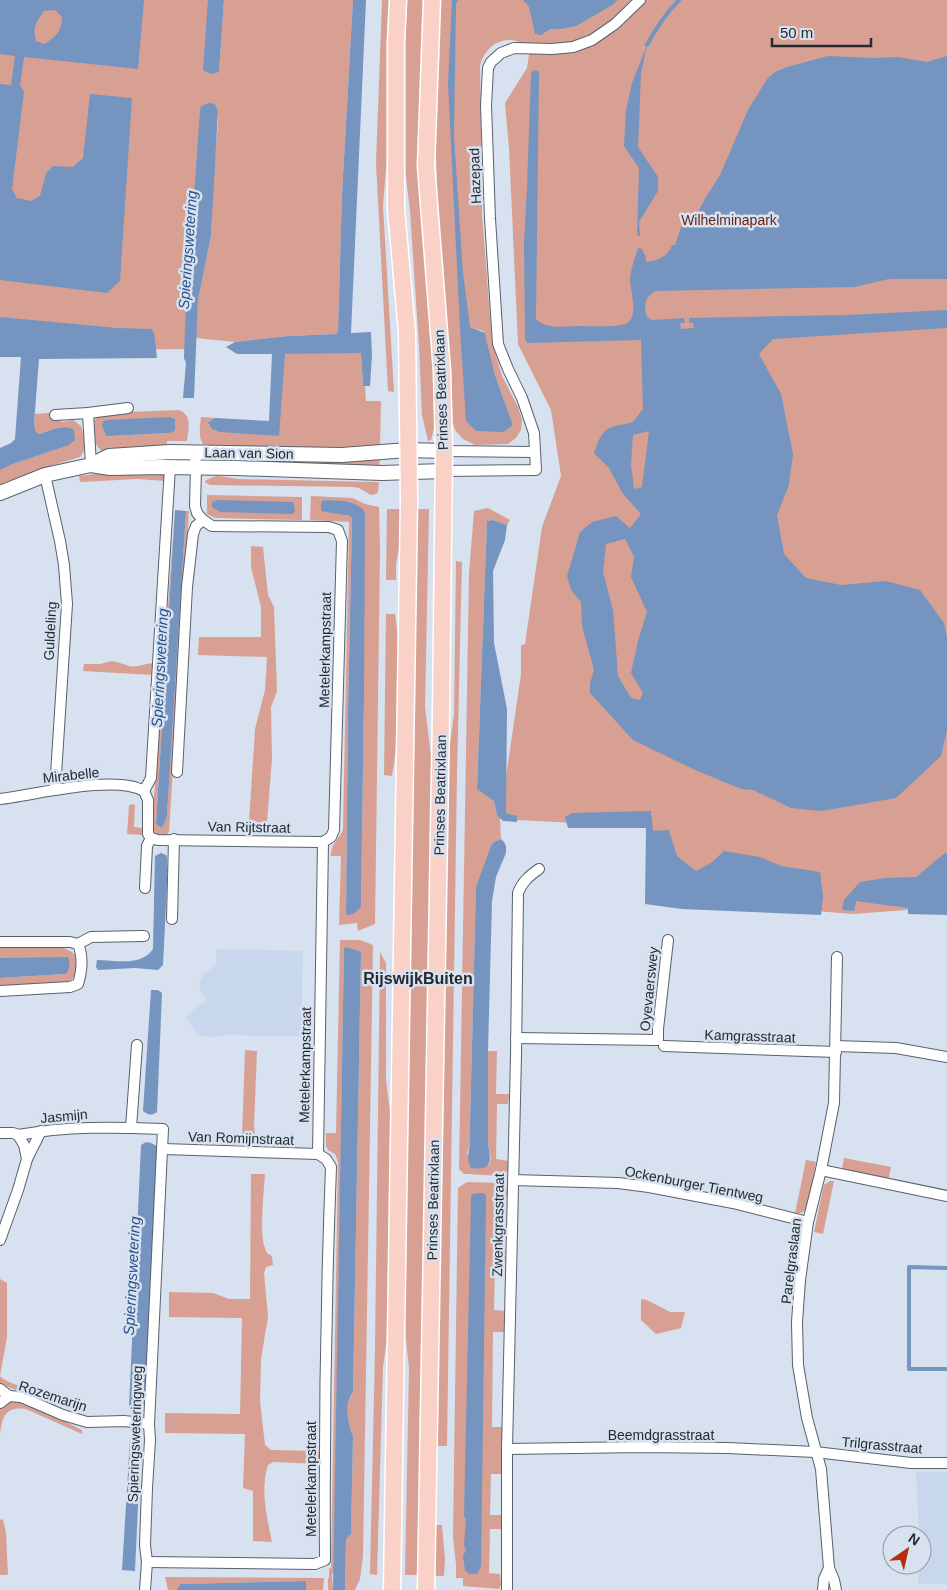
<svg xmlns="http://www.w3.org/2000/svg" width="947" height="1590" font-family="Arial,sans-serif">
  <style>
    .built { fill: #c8d7eb }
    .green { fill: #d7a093; fill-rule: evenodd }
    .water { fill: #7594bf; fill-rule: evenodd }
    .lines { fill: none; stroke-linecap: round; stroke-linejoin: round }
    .stream { stroke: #7594bf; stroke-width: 4 }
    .minor-casing { stroke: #58616d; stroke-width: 12 }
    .tertiary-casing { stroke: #58616d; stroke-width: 16 }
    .primary-casing { stroke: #fff; stroke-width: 19 }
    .minor { stroke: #fff; stroke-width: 10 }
    .tertiary { stroke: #fff; stroke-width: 14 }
    .primary { stroke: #fad1c7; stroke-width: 16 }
    .labels { text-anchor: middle; stroke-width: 5; stroke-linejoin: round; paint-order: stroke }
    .street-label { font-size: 14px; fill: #262a30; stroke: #d7e1ef }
    .park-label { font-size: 14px; fill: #641f0f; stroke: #d7e1ef }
    .water-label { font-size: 15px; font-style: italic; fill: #2a548c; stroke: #d7e1ef }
    .quarter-label { font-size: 16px; font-weight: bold; fill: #262a30; stroke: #d7e1ef }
  </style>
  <rect width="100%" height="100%" fill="#d7e1ef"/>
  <!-- built -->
  <g class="built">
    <polygon points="216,949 303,951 301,1036 225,1035 213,1037 198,1035 185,1017 207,1000 200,990 199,982 203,975 216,965"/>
    <polygon points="916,1472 947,1472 947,1584 918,1584 918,1565 922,1565 922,1535 919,1535"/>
  </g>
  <!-- green -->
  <g class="green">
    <polygon points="0,0 217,0 219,72 224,0 353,0 342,194 338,331 336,334 288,336 235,342 196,338 198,299 211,236 213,183 218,123 218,111 215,104 188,349 0,351"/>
    <polygon points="382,0 393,0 387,157 383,206 394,392 388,391 376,163"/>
    <polygon points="407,0 425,0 436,421 431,440 428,441 422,415 419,346 410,211 401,134"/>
    <path d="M441,0H947V907L852,914L694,901L650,827L500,819L501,839L494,842L476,887L470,1125V1143L467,1154L489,1165L491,1157L488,1145V1051H497L496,1094H509L508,1104H497L496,1159L508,1161C508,1168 509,1174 501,1176L468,1174H464L459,1169L469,573L474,511L488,508L510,520L507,525L493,520L487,521L477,788L494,801L497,814L500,818L521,674V645L525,644L542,527L561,476L551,410L518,344L509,148L505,103L527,68L530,48C525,45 517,40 511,40C495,39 483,52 480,66L482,214L492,342L502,376L518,407L522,420L521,430L516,438L508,444L475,445L463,439L455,430L451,417L437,187L435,119ZM470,327L483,331L485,333V339L495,375L513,425L504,432Z"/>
    <path d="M345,352L361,353L363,386H365L366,401H381L380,448L374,450L207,448C197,440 200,428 201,417L215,418L208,425L278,436L284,354Z"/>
    <path d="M179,410C192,415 189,429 187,441H167V449L104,452C94,447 92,434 92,423L98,416L128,412ZM102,426L168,433L110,436H106Z"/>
    <path d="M61,412V422L73,420L81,426C84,436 88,449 80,457L40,469L0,486V470L13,464L60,448L63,427L39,434L36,432L34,424L35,414Z"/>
    <polygon points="212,457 380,459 379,467 209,462 208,460"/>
    <polygon points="112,472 167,472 166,481 137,479 80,482 79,476"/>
    <path d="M219,476L238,479L374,482H379L378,492L376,494L371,495L359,488L353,487L210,485L206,483L205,481C210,478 214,476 219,476Z"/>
    <polygon points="207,495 302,497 302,520 215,518 207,514"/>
    <path d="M311,496L353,498L365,504L379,507L380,550L375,924L358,931L357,923L339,925L341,856H331C330,844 340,839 343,829L349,522L310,520ZM323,500L353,503L363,658L364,696L361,906L355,913H346L348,711L352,519L350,516L345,515Z"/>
    <polygon points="387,509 401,509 401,536 396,565 396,580 386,580"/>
    <polygon points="416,509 429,509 425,707 432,764 418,1575 405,1575 409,1368 403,1312"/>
    <polygon points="175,510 156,824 160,827 163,827 167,816 186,511 189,511 169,832 165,836 155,833 152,825"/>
    <polygon points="251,546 263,547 268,595 274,607 277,691 271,707 272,758 267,822 249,822 255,729 265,690 267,657 198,655 199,637 261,637 261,607 251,567"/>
    <polygon points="456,561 462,562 457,773 447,1446 437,1446 435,1436 447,765 454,714"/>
    <path d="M386,614H395C403,667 401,723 392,776L384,775Z"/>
    <path d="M112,661C118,662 123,664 129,666C137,668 146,663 155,663L153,675L83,671L84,664H100Z"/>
    <polygon points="135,804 134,827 143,828 144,835 127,834 129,805"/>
    <path d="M340,940H360L373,945L363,1556L360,1579L355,1590H345L346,1540L349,1534H351L353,1436C348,1424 344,1402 353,1392L361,953L346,947L344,948L334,1572L332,1575L333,1590H328V1578H329V1569L331,1568L338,1162L335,1154L328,1150L326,1146V1133H336Z"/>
    <polygon points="0,947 64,948 72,952 76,956 76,975 68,983 0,987 0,978 66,974 23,958 0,958"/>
    <polygon points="380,952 386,963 386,1079 392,1129 389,1324 383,1367 377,1575 370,1574 375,1349"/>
    <polygon points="245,1050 257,1051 254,1126 255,1138 242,1138"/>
    <polygon points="844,1158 891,1167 889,1177 887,1178 842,1169"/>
    <path d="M806,1160L816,1162L808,1206C805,1211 802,1214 795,1213Z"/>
    <path d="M251,1174H265C264,1191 259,1235 265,1248C266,1253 268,1254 272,1256L273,1265L266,1267L264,1273L268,1317L261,1359L260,1401L265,1445L271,1450L320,1451L319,1464L273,1462L268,1465C260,1490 267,1518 272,1542L253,1541V1491L243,1488L245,1434L165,1433V1413L240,1414L242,1318L169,1317V1292L213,1293L229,1299H250Z"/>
    <polygon points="830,1181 834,1181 823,1234 814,1232 823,1189 824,1185"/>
    <path d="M467,1182L501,1183C509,1186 507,1193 506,1200H496L495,1251H506L505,1261L495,1260L494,1310L505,1311L504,1332H493L492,1427H503V1474H491L490,1515H501V1529H490L489,1573L500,1574L501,1585L499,1589L463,1586V1578H456V1564L453,1537L458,1188Z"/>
    <path d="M0,1279L7,1283V1337L0,1376C12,1388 43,1390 60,1393L59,1404L55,1406H50L0,1383Z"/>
    <polygon points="641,1299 647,1300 670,1312 685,1312 681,1328 656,1334 641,1320"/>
    <path d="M11,1401C32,1401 63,1421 82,1430V1434L26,1409C6,1406 2,1416 0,1435V1408Z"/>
    <polygon points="3,1519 6,1533 8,1575 0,1575 0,1520"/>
    <polygon points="436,1525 442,1525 445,1560 444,1576 433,1576 433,1547"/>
    <polygon points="165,1577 324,1578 323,1590 306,1590 306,1581 180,1584 177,1590 168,1590"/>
  </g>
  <!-- water -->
  <g class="water">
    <path d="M0,0H144L138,69L24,57L20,85L24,92L12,189L17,198L31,201L40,196L46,173L53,166L73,167L83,158L90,94L132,98L120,281L107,293L0,280V84L11,85L15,56L0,54ZM55,10L62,17C62,31 56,37 44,44L36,41C32,27 36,22 44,11Z"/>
    <polygon points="208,0 224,0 219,72 211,74 203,70"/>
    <polygon points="353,0 366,0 351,333 371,332 372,355 370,386 363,386 361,353 285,354 279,436 220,432 212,429 208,423 215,418 269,421 272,354 237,354 226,347 235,342 288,336 336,334 338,331 342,194"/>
    <polygon points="452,0 458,0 456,4 454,136 463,273 470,327 485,333 486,339 495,375 513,425 504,432 476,431 466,421 460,329 448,83"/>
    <polygon points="523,0 617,0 614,4 576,26 561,29 550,29 541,35 535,34 529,7"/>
    <polygon points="647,45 641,73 638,147 658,177 658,191 639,222 640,236 637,235 639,168 624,146 626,110 632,83"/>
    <path d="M828,56L874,58L897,57L927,62L947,56V279H889L854,287L655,291C645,298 643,305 647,317L652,320L684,318L685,323H680L681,329L694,328L693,323H689V318L848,315L947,310V328L773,339L759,354L781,394L793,454L789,485L777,515L784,554L806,578L841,585L886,581L920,590L944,623L947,637V730L941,756L896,798L822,811L791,808L753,790L741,789L693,769L633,740L590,693V683L594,670L582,626L581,602L571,590L567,576L580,532L592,522L616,516L630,528L641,514L623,494L609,468L594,453C604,425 605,429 633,422L643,409L641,340L527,343L525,338V331L524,243L527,188L531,73L534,70L539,72L536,319C547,330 565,326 580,326C592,326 617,328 627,323C639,317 630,289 630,279C631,268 635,258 638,248L642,249L646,257V262C658,260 668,257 672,245H675L683,222L695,218L706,197L720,175L748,110L767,79L775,72L787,67ZM649,431L642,487L634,489L631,464L633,435ZM625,539L634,557L631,577L647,612L638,641L631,673L643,693L640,700L631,698L618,676L613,610L603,572L606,544Z"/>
    <polygon points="209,103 215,104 218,111 211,236 198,300 194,398 183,398 186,363 184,358 185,325 200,110 201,106"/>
    <path d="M0,317L117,328L151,329L154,333L157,358L39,359L34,424L36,432L39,434C50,431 65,423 74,430L75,440L69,445L13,464L0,470V448L11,443L15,439L21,357H0Z"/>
    <polygon points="170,417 175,419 175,431 168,433 110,436 106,436 102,426 103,421 108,420"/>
    <polygon points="219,500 292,502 293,502 295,510 293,514 220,512 212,507 212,502"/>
    <path d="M323,500C337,501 355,499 365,512L364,696L361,907L355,913L348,915L346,914L348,711L352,519L350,516L321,511V504Z"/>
    <polygon points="175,510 186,511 167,816 163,827 160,827 156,824"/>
    <polygon points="493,520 507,525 505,540 493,571 494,643 507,709 506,813 517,816 517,822 503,821 497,815 494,801 477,789 487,521"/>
    <polygon points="651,811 653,831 669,830 677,856 696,871 711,863 724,851 760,857 781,866 820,872 823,896 821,915 682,909 645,904 646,828 568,828 565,817 572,813"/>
    <path d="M501,839L504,842L506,846V853L496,877L492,901L488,1051V1145C492,1162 491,1171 471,1168C466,1158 469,1152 470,1142C470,1137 470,1131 470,1125L476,887L491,846L494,842Z"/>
    <path d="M161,853L166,855L167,858V884L163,965L158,970L135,968L98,970L96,967L97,960C116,960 141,967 153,949L155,856Z"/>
    <polygon points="945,853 947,853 947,915 908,914 908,908 856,901 854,911 842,910 844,900 860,882 885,878 916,877"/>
    <path d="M346,947L361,952L353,1392C344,1402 348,1424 353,1436L351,1535H349L346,1540L345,1590H333L344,948Z"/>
    <path d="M68,957C70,963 70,969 66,974L0,978V958Z"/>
    <path d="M151,990H158L162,993L157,1112C151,1116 148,1115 143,1111Z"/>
    <path d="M146,1142L151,1143L157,1146L145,1403C141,1409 139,1411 132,1410L129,1407L141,1145Z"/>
    <polygon points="483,1193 486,1195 486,1199 481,1566 477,1574 469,1574 465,1570 463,1556 466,1550 464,1545 466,1520 464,1516 471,1198 472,1194"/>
    <polygon points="130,1440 141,1440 135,1571 122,1570"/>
    <polygon points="306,1581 306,1590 177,1590 180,1584"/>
  </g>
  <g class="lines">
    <!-- stream -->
    <g class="stream">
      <path d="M647,45C656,28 665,14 679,0"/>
      <polyline points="947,1268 909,1267 909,1369 947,1369"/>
    </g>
    <!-- minor casing -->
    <g class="minor-casing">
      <g id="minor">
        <polyline points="88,413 91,465"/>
        <polyline points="55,415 88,413 128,408"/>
        <polyline points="444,451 535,452"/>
        <polyline points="443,471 536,470 534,433 522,398 508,369 498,344 490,219 486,105 488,68 491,62 501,53 514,48 552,49 573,47 592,40 615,24 640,0"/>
        <polyline points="45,475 60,541 64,565 67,604 55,790"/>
        <polyline points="177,772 187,587 193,534 196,526 203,520"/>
        <polyline points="144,791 151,778 170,467"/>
        <polyline points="144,791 148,800 148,834 151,838 158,840 323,842"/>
        <path d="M0,799C35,795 115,774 144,791"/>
        <polyline points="145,888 147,846 151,838"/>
        <polyline points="172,919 174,839"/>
        <path d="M0,942H70L78,944C83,956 82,971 78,984L70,987L0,991"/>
        <polyline points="78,944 91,937 144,936"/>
        <polyline points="516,1038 658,1040 658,1029 668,940"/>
        <polyline points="664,1046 836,1052"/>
        <polyline points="836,1046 896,1048 947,1057"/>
        <polyline points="131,1128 137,1045"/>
        <path d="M0,1133H13L18,1135C67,1126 113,1127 163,1129L149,1424L150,1440L147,1488L145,1545L147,1562L145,1590"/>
        <polyline points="163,1149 318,1154"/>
        <polyline points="27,1159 41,1131"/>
        <polyline points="821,1170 947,1196"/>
        <polyline points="513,1180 618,1183 649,1187 733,1203 808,1222"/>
        <polyline points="0,1240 18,1190 27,1159 24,1145 18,1135"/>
        <polyline points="0,1389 9,1396"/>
        <polyline points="9,1396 21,1397 63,1415 87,1422 124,1421 149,1424"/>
        <polyline points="0,1403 9,1396"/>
        <polyline points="507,1449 642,1447 728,1448 815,1452 911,1463 947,1463"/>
        <path d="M147,1562L315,1564L325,1560C324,1429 326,1298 331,1167L326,1159L318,1154L323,842L331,837L334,830L342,541L338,530L329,527L212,526L203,520L197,513L195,506L196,468L195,452"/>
        <path d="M507,1590V1449L516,1055L518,893C522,882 529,876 539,869"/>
        <polyline points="823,1590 824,1579 829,1568"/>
        <polyline points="836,1590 834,1580 829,1568 821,1469 807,1418 798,1365 797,1322 800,1280 808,1222 821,1170 834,1103 837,957"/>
      </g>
    </g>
    <!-- tertiary casing -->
    <g class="tertiary-casing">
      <g id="tertiary">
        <polyline points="91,465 110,468 162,467 236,468 382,473 443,471"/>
        <polyline points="0,493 45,475 91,465 109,456 170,452 342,455 408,450 444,451"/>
      </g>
    </g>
    <!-- primary casing -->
    <g class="primary-casing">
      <g id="primary">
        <polyline points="392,1590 409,500 407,332 396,209 396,42 398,0"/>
        <polyline points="426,1590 441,715 444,451 442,371 426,166 432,0"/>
      </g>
    </g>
    <!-- minor -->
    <use href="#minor" class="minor"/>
    <!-- tertiary -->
    <use href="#tertiary" class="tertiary"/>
    <!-- primary -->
    <use href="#primary" class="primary"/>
  </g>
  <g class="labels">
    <!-- street labels -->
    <g class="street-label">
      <text transform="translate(475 176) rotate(-92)" y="5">Hazepad</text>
      <text transform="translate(441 390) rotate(-92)" y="5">Prinses Beatrixlaan</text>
      <text transform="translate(249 453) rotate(1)" y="5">Laan van Sion</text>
      <text transform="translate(50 631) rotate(-87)" y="5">Guldeling</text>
      <text transform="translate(325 650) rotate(-89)" y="5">Metelerkampstraat</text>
      <text transform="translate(71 775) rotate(-6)" y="5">Mirabelle</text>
      <text transform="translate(440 795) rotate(-89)" y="5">Prinses Beatrixlaan</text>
      <text transform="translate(249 827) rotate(1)" y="5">Van Rijtstraat</text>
      <text transform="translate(649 989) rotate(-84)" y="5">Oyevaerswey</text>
      <text transform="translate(750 1036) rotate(2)" y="5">Kamgrasstraat</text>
      <text transform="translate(305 1065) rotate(-89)" y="5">Metelerkampstraat</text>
      <text transform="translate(64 1116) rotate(-5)" y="5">Jasmijn</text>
      <text transform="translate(241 1138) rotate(2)" y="5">Van Romijnstraat</text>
      <text transform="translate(694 1184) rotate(11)" y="5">Ockenburger Tientweg</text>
      <text transform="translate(433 1200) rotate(-89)" y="5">Prinses Beatrixlaan</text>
      <text transform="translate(498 1225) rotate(-89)" y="5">Zwenkgrasstraat</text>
      <text transform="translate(791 1261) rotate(-83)" y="5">Parelgraslaan</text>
      <text transform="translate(53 1396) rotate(18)" y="5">Rozemarijn</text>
      <text transform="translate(135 1434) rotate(-88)" y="5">Spieringsweteringweg</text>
      <text x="661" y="1440">Beemdgrasstraat</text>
      <text transform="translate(882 1445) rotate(5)" y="5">Trilgrasstraat</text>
      <text transform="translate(311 1479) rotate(-90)" y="5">Metelerkampstraat</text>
    </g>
    <!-- park labels -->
    <g class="park-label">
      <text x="729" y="225">Wilhelminapark</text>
    </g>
    <!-- water labels -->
    <g class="water-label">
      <text transform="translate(188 250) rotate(-86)" y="5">Spieringswetering</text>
      <text transform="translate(160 668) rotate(-87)" y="5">Spieringswetering</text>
      <text transform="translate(132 1276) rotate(-87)" y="5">Spieringswetering</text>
    </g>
    <!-- quarter labels -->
    <g class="quarter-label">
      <text x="418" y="984">RijswijkBuiten</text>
    </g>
  </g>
  <!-- north arrow -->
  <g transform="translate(907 1550) rotate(34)"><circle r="24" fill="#d7e1ef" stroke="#9098a3"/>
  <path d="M0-4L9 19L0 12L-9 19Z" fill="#b82d08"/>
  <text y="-8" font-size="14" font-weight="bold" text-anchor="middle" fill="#262a30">N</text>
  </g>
  <!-- scale -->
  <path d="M772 38v8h99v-8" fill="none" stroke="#262a30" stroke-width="2.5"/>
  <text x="780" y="38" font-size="15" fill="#262a30" stroke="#d7e1ef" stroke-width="4" paint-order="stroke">50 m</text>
</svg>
